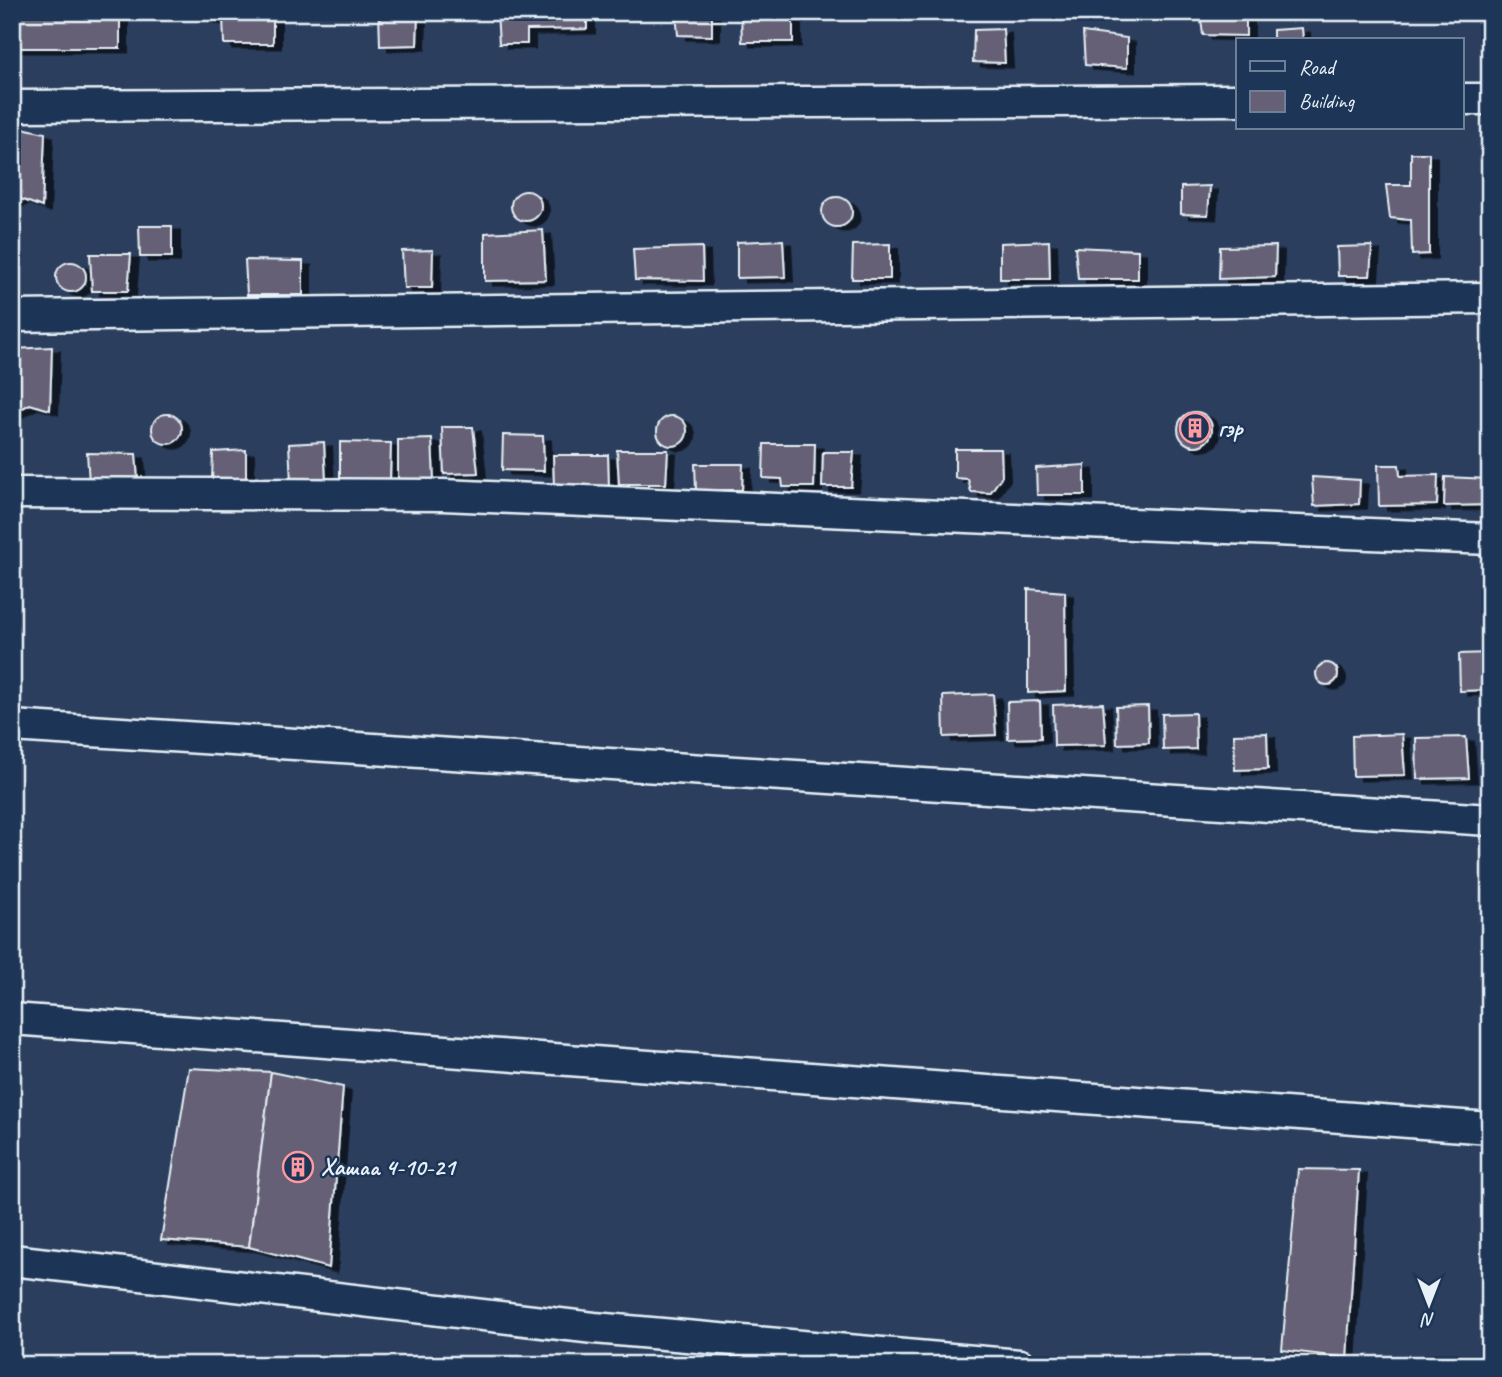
<svg xmlns="http://www.w3.org/2000/svg" width="1502" height="1377" font-family="Caveat,sans-serif">
  <style>
    .building { fill: #656075; stroke: #e8f1f8; stroke-width: 2; filter: url(#shadow) }
    .lines { fill: none; stroke-linecap: round; stroke-linejoin: round }
    .minor-casing { stroke: #e8f1f8; stroke-width: 35 }
    .minor { stroke: #1d3557; stroke-width: 30 }
    .labels { text-anchor: middle; stroke-width: 5; stroke-linejoin: round; paint-order: stroke }
    .poi-label { font-size: 24px; font-weight: bold; fill: #e8f1f8; stroke: #1d3557; text-anchor: start }
  </style>
  <defs>
    <filter id="shadow"><feDropShadow dx="8" dy="4.5" stdDeviation="0" flood-color="#0009"/></filter>
  </defs>
  <rect width="100%" height="100%" fill="#2b3e5d"/>
  <filter id="ink" filterUnits="userSpaceOnUse"><feTurbulence type="fractalNoise" baseFrequency=".0143" numOctaves="2"/><feDisplacementMap in="SourceGraphic" scale="14" xChannelSelector="R" yChannelSelector="G"/><feConvolveMatrix kernelMatrix="1 2 1 2 8 2 1 2 1" color-interpolation-filters="sRGB"/></filter>
  <g filter="url(#ink)">
    <!-- building -->
    <g class="building">
      <rect x="12" y="12" width="108" height="36"/>
      <polygon points="202,12 225,12 221,17 214,20 206,18"/>
      <polygon points="379,12 418,12 417,45 380,46"/>
      <polygon points="497,12 587,12 587,29 527,30 527,44 499,44"/>
      <polygon points="676,12 712,12 712,36 678,35"/>
      <polygon points="741,12 793,12 793,42 742,42"/>
      <polygon points="1200,12 1246,12 1246,36 1203,35"/>
      <polygon points="273,15 273,44 224,44 223,16"/>
      <polygon points="1302,28 1303,40 1273,40 1273,30"/>
      <polygon points="1003,29 1005,63 973,62 974,30"/>
      <polygon points="1083,32 1127,38 1127,68 1085,65"/>
      <polygon points="22,128 45,133 42,207 21,199 12,203 12,131"/>
      <polygon points="1411,153 1429,153 1429,254 1412,255 1411,220 1390,218 1386,185 1411,185"/>
      <polygon points="1210,186 1208,215 1181,214 1181,187"/>
      <circle cx="526" cy="206" r="15"/>
      <circle cx="837" cy="212" r="15"/>
      <polygon points="139,226 172,226 172,257 140,257"/>
      <polygon points="543,230 546,280 485,281 485,233"/>
      <polygon points="783,240 785,277 737,278 737,242"/>
      <polygon points="1049,241 1050,279 1000,279 1000,243"/>
      <polygon points="1490,243 1490,275 1486,275 1486,244"/>
      <polygon points="890,244 890,279 852,279 853,245"/>
      <polygon points="1276,246 1275,277 1219,279 1220,247"/>
      <polygon points="1372,246 1370,276 1338,276 1337,247"/>
      <polygon points="702,247 703,281 635,280 633,249"/>
      <polygon points="1075,247 1138,250 1138,279 1078,279"/>
      <polygon points="433,250 432,288 404,288 402,251"/>
      <polygon points="90,254 131,254 128,291 92,291"/>
      <polygon points="245,260 303,261 303,295 247,295"/>
      <circle cx="71" cy="277" r="15"/>
      <polygon points="52,347 50,410 30,404 15,412 13,349"/>
      <circle cx="1195" cy="429" r="17"/>
      <circle cx="167" cy="429" r="15"/>
      <circle cx="672" cy="431" r="15"/>
      <polygon points="442,427 473,427 478,473 444,474"/>
      <polygon points="503,435 543,436 544,471 502,470"/>
      <polygon points="432,439 434,480 398,480 398,440"/>
      <polygon points="324,442 326,482 291,482 289,444"/>
      <polygon points="340,442 391,443 390,479 340,479"/>
      <polygon points="764,444 815,444 814,487 783,487 782,479 763,478"/>
      <polygon points="955,449 1001,449 1002,476 990,493 971,492 968,479 955,478"/>
      <polygon points="246,450 246,481 212,480 213,452"/>
      <polygon points="617,450 668,450 666,484 619,484"/>
      <polygon points="823,452 854,452 851,487 822,487"/>
      <polygon points="87,453 136,454 138,481 89,482"/>
      <polygon points="553,455 608,455 609,488 554,487"/>
      <polygon points="695,464 743,464 742,490 696,490"/>
      <polygon points="1085,465 1085,495 1037,495 1036,468"/>
      <polygon points="1378,465 1399,465 1400,476 1438,475 1437,505 1379,506"/>
      <polygon points="1312,477 1360,480 1359,504 1314,506"/>
      <polygon points="1445,477 1490,479 1490,505 1444,506"/>
      <polygon points="1028,589 1065,592 1066,691 1028,693"/>
      <polygon points="1490,653 1490,690 1460,691 1459,654"/>
      <circle cx="1327" cy="674" r="11"/>
      <polygon points="993,694 996,735 944,737 943,696"/>
      <polygon points="1040,701 1041,738 1008,739 1007,702"/>
      <polygon points="1103,703 1106,745 1054,746 1053,705"/>
      <polygon points="1148,706 1149,743 1117,744 1116,707"/>
      <polygon points="1195,713 1196,749 1163,750 1162,714"/>
      <polygon points="1267,733 1268,769 1235,770 1234,734"/>
      <polygon points="1402,734 1405,775 1353,776 1352,736"/>
      <polygon points="1466,737 1469,778 1417,779 1416,738"/>
      <polygon points="189,1068 271,1072 249,1247 161,1240"/>
      <polygon points="271,1072 343,1087 329,1268 249,1247"/>
      <polygon points="1298,1169 1359,1170 1347,1358 1282,1350"/>
    </g>
    <g class="lines">
      <!-- minor casing -->
      <g class="minor-casing">
        <g id="minor">
          <polyline points="1462,99 1490,99"/>
          <polyline points="12,106 1238,100"/>
          <polyline points="12,316 1490,298"/>
          <polyline points="12,493 443,495 1490,539"/>
          <polyline points="12,726 1490,820"/>
          <polyline points="12,1019 1490,1128"/>
          <polyline points="12,1260 594,1328 1020,1365"/>
        </g>
      </g>
      <!-- minor -->
      <use href="#minor" class="minor"/>
    </g>
  </g>
  <!-- icons -->
  <defs>
    <g id="building-ring" transform="scale(1.575)"><circle r="9.5" fill="#1d3557" stroke="#ff9aa2" stroke-width="1.5"/><path d="M-4-6H4V6H1V3H-1V6H-4ZM-2.5-4.3h1.7v1.8h-1.7ZM.8-4.3h1.7v1.8H.8ZM-2.5-1h1.7V.8h-1.7ZM.8-1h1.7V.8H.8Z" fill="#ff9aa2"/></g>
  </defs>
  <g fill-rule="evenodd">
    <use href="#building-ring" x="1195" y="428"/>
    <use href="#building-ring" x="298" y="1167"/>
  </g>
  <g class="labels">
    <!-- poi labels -->
    <g class="poi-label">
      <text x="1218" y="436">гэр</text>
      <text x="321" y="1175">Хашаа 4-10-21</text>
    </g>
  </g>
  <!-- margin -->
  <rect width="1502" height="1377" fill="none" stroke="#1d3557" stroke-width="42"/>
  <rect x="21" y="21" width="1460" height="1335" fill="none" stroke="#e8f1f8" stroke-width="2.5" filter="url(#ink)"/>
  <!-- legend -->
  <rect x="1236" y="38" width="228" height="91" fill="#1d3557" stroke="#6e8097" stroke-width="2"/>
  <rect x="1250" y="61" width="35" height="10" fill="#1d3557" stroke="#6e8097" stroke-width="2"/>
  <text x="1299" y="74" font-size="21" fill="#e8f1f8">Road</text>
  <rect x="1250" y="91" width="35" height="21" fill="#656075" stroke="#6e8097" stroke-width="2"/>
  <text x="1299" y="108" font-size="21" fill="#e8f1f8">Building</text>
  <!-- north arrow -->
  <g transform="translate(1429 1304) rotate(180)" stroke="#1d3557" stroke-width="5" paint-order="stroke">
  <path d="M0-5L12 26L0 18L-12 26Z" fill="#e8f1f8"/>
  <text y="-10" font-size="19" font-weight="bold" text-anchor="middle" fill="#e8f1f8">N</text>
  </g>
</svg>
